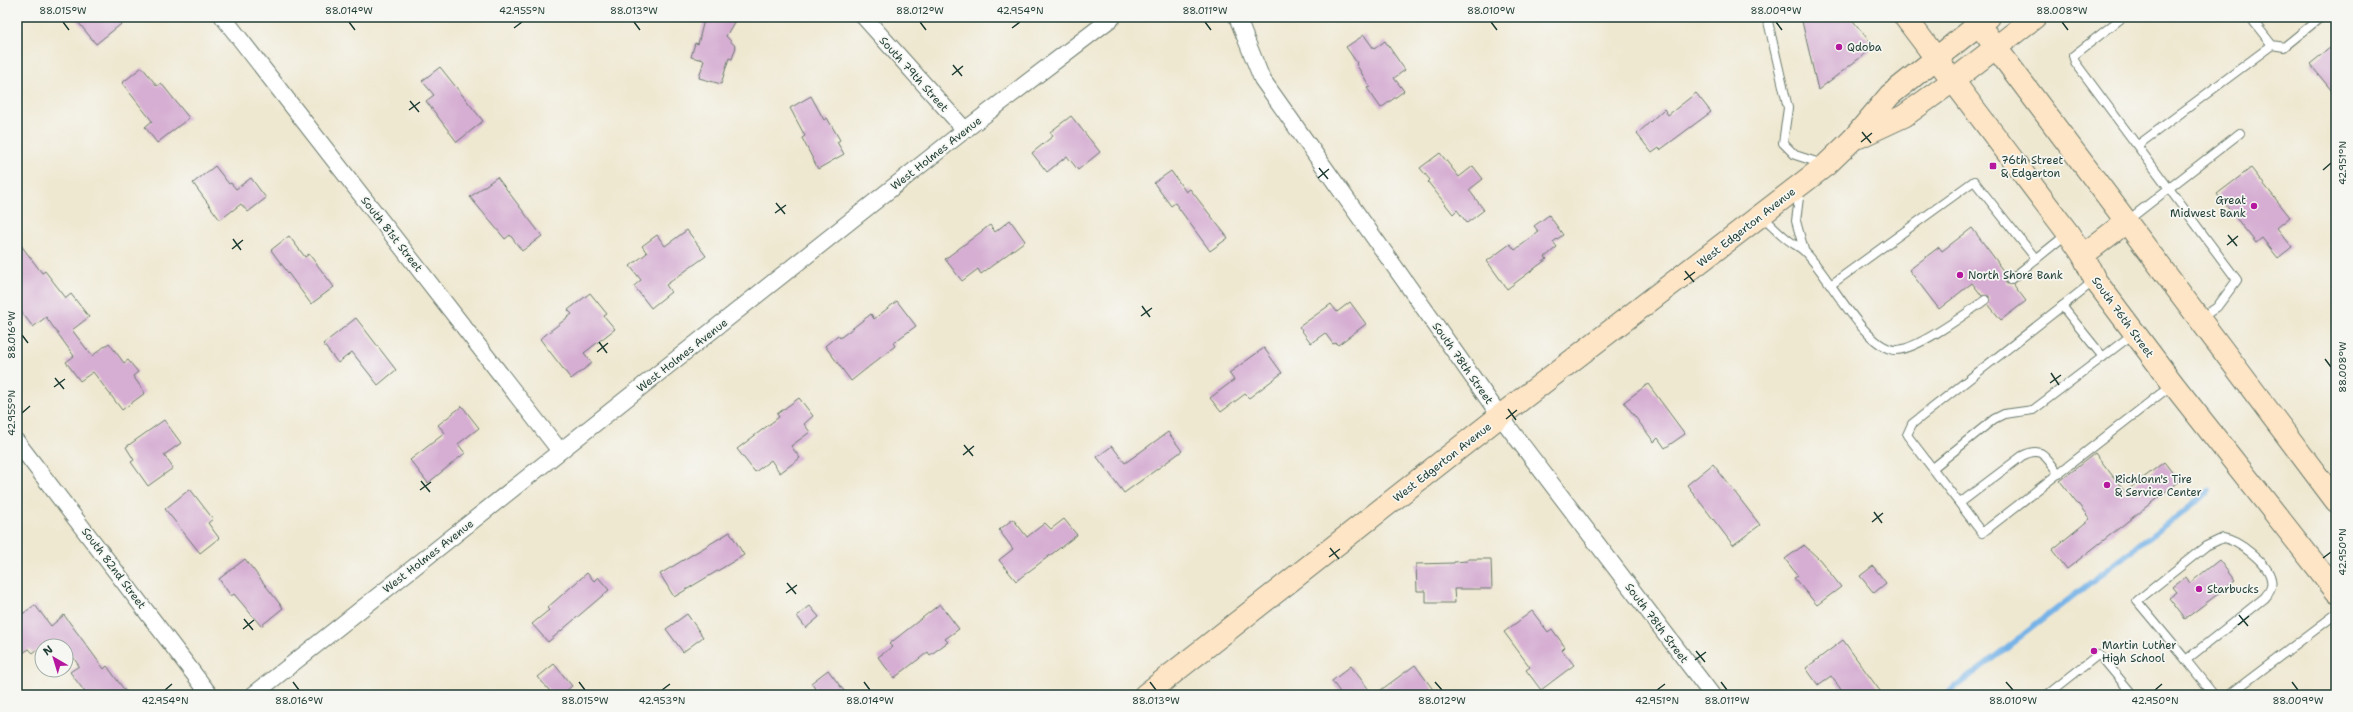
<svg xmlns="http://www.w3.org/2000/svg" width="2353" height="712" font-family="'Shantell Sans',sans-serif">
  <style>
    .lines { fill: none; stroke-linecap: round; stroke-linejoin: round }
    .stream { stroke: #75b2e7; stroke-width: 5.5 }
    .building { fill: #d6aed3 }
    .lane-casing { stroke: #68796b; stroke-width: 10 }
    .street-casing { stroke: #68796b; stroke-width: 18 }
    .secondary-casing { stroke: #68796b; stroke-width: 24 }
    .lane { stroke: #fff; stroke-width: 8 }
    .street { stroke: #fff; stroke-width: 16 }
    .secondary { stroke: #fee5c5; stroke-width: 22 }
    .ticks { fill: none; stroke: #1f3d34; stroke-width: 1.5 }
    .poi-dot { fill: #b5179e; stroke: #f6f6f2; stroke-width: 1.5 }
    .labels { text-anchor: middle; stroke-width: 3.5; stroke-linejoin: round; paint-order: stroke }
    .poi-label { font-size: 11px; fill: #1f3d34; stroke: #f6f6f2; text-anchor: start }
    .street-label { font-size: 11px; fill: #1f3d34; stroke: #f6f6f2 }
    .neatline { fill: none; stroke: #1f3d34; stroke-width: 1.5 }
    .ticks-label { font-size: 10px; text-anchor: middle; fill: #1f3d34 }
  </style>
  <rect width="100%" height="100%" fill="#f6f6f2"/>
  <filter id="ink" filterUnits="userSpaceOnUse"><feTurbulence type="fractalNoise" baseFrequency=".025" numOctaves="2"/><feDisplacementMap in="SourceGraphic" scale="8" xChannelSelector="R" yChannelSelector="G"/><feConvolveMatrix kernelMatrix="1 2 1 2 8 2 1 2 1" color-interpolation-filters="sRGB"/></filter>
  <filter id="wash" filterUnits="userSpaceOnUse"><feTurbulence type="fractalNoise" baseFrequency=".012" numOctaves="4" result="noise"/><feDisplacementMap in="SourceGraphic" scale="16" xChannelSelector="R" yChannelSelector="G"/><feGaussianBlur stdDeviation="0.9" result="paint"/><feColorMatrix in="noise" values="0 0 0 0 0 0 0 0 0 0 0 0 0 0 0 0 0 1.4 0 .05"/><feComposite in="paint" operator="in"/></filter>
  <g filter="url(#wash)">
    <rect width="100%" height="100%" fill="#efe8d1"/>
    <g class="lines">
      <!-- stream -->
      <polyline class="stream" points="1945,695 2209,491"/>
    </g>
    <g id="blocks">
      <!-- building -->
      <g class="building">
        <polygon points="74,17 130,17 96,44"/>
        <polygon points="708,17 737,17 726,36 736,47 732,59 729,58 721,84 699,78 704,60 691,57 695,43 698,44 704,20"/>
        <polygon points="1801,17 1850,17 1874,47 1818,90"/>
        <polygon points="1364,35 1374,49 1385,41 1405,70 1394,78 1404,91 1381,108 1367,88 1370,87 1356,64 1357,63 1346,47"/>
        <polygon points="2336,43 2336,96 2310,64"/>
        <polygon points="142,67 157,86 161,83 189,118 157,143 145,127 152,121 122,83"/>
        <polygon points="440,67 483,121 457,142 426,101 434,95 422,81"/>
        <polygon points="1696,93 1711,112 1660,150 1659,148 1652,153 1637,134 1664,109 1668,115"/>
        <polygon points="811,96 824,120 827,118 840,140 837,142 844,154 818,169 802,138 805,136 790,108"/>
        <polygon points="1071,116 1100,152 1078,170 1067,156 1047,172 1032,153 1053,136 1050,132"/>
        <polygon points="1440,153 1459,177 1473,166 1483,179 1469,190 1484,210 1467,223 1457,210 1453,214 1428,182 1430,180 1420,168"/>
        <polygon points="215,166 229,184 231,183 236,189 251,178 266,198 248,212 241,204 220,220 193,183"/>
        <polygon points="2251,168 2290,217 2277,228 2292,247 2278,258 2262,238 2256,243 2217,194"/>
        <polygon points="1171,171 1186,192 1190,189 1228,238 1210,251 1175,203 1171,206 1154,183"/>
        <polygon points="497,177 542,236 522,251 510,235 505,239 470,197"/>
        <polygon points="1549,215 1563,235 1553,242 1557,247 1545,257 1547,259 1507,289 1487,261 1510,244 1515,250 1539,232 1534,226"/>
        <polygon points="1010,220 1025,241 981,274 978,269 962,281 945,259 990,225 995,232"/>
        <polygon points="1972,228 1999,264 1998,264 2007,276 2006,283 2013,284 2026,301 2001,320 1988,304 1989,296 1982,296 1972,283 1939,309 1909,270 1939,247 1942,251"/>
        <polygon points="687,230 706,256 666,285 671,292 651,308 634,286 641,280 630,266 647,253 642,246 657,235 665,246"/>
        <polygon points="289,236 305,257 309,254 334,287 311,304 271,250"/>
        <polygon points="17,240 42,273 45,271 66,298 71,294 89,317 72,330 92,356 109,343 124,363 128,360 138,372 133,376 145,393 122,410 93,372 80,381 66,362 74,356 46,317 33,327 17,306"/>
        <polygon points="590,293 607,314 604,316 615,329 584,353 592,363 571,379 540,339 572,314 568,310"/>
        <polygon points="897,301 916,326 893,343 895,346 851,381 825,346 838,335 840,338 871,314 874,319"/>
        <polygon points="1350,302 1366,324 1338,345 1336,343 1333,344 1325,333 1311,343 1299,327 1331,304 1337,312"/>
        <polygon points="356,318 396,370 378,385 352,352 338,363 323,344"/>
        <polygon points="1264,348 1282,373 1249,398 1245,394 1221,412 1210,398 1234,380 1229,373"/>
        <polygon points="1648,384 1685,434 1665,448 1658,438 1654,442 1624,402"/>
        <polygon points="799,398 813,416 804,424 810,432 791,446 800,458 780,473 771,460 755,472 737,449 779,417 777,414"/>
        <polygon points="462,406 479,428 458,444 465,453 428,483 410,460 445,433 438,425"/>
        <polygon points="164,420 181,443 164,455 173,468 148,486 131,462 134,460 126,447"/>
        <polygon points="1168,432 1182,451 1124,493 1097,457 1112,446 1125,463"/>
        <polygon points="2095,453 2125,492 2164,462 2179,481 2067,569 2052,550 2090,519 2060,481"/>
        <polygon points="1713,464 1760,525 1733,545 1687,485"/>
        <polygon points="190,489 213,519 208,523 219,538 200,553 165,509"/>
        <polygon points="1013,519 1027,537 1045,523 1051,529 1064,519 1077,535 1016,581 999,560 1013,549 999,530"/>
        <polygon points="730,532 744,555 674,597 660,574"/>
        <polygon points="1804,545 1820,560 1841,587 1817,605 1794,578 1798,576 1785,559"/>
        <polygon points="245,559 283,608 261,626 234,594 231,596 219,579"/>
        <polygon points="1468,559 1491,559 1492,589 1454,589 1455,603 1426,603 1426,591 1417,591 1416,564 1454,563 1454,562 1467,561"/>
        <polygon points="2219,560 2235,581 2185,619 2169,598 2177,592 2173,587 2186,577 2190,583"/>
        <polygon points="1873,566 1886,583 1874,593 1860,576"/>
        <polygon points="587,573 594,581 598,577 609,590 548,642 532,624 549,610 547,608"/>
        <polygon points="940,604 959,629 945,639 948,642 930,655 928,652 894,678 878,657 892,647 889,644"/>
        <polygon points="35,605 51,626 64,615 104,669 107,666 128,695 87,695 70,672 79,666 66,646 42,646 41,651 39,648 33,653 29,649 23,653 17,645 17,618"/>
        <polygon points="810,606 819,617 806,628 797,616"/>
        <polygon points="1532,611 1548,632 1552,629 1565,647 1562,650 1574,665 1541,690 1526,670 1530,667 1504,632"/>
        <polygon points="687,614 703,637 683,652 666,629"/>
        <polygon points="1843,640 1861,665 1883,695 1845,695 1831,676 1818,685 1806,668"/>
        <polygon points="554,664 572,686 561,695 553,695 538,677"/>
        <polygon points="1415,665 1437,695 1374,695"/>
        <polygon points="1351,666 1373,695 1342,695 1332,681"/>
        <polygon points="828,670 847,695 820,695 811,683"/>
      </g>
    </g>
  </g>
  <g filter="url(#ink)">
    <use href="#blocks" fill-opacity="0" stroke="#68796b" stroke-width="1"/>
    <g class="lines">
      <!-- lane casing -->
      <g class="lane-casing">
        <g id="lane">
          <polyline points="1767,17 1788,108 1783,143 1795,155 1823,164"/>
          <polyline points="2123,17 2073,56 2075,62 2237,280 2217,307 2200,319"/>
          <polyline points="2250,17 2272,45 2284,47 2321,17"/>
          <polyline points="2138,145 2272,45"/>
          <polyline points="1800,190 1796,221 1804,250"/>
          <path d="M1762,216C1771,224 1781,235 1791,242C1795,245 1800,247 1804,251C1828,273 1864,348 1895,350C1916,351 1967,313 1985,300"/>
          <polyline points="2127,221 2240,133"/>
          <polyline points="2010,280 2067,234"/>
          <polyline points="2094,281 1912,424 1907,435 1982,533 2173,384"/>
          <polyline points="1832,284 1974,181 2036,259"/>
          <polyline points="2062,306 2103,357"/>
          <polyline points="1933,468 1994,419 2004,414 2033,410 2133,334"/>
          <path d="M1960,503L2022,456C2043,445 2046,458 2059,474"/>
          <path d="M2223,538C2238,540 2268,563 2271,579C2273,587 2269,592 2264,598L2186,660L2137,601L2206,546Z"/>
          <polyline points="2186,660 2214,695"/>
          <polyline points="2047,695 2099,654 2133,695"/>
          <polyline points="2229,695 2336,614"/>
        </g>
      </g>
      <!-- street casing -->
      <g class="street-casing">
        <g id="street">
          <polyline points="223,17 560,451"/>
          <polyline points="864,17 965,130"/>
          <polyline points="1237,17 1262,79 1500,416 1712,695"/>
          <polyline points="17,442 210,695"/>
          <polyline points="253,695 965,130 1113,17"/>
        </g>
      </g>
      <!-- secondary casing -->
      <g class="secondary-casing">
        <g id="secondary">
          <polyline points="1905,17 2068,233 2083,255 2095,280 2173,384 2336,591"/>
          <polyline points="1973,17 2336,501"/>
          <polyline points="1859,137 1904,116 1954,80 2035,17"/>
          <polyline points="2083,255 2126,222"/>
          <polyline points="1145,695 1500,416 1826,165 1852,140 1890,95 1988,17"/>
        </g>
      </g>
      <!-- lane -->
      <use href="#lane" class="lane"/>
      <!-- street -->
      <use href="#street" class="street"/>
      <!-- secondary -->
      <use href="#secondary" class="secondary"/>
    </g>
  </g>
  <!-- ticks -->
  <path class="ticks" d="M63,22L69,30M349,22L355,30M634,22L640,30M920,22L926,30M1205,22L1211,30M1491,22L1497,30M1776,22L1782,30M2062,22L2068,30M514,28L522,22M1012,28L1020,22M953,65L962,76M952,75L963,66M410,101L419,112M409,110L420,102M1862,132L1871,143M1861,142L1872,133M1319,168L1328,179M2323,170L2331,163M1318,178L1329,169M776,203L785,214M775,213L786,205M2228,235L2237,246M233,239L241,250M2227,245L2238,236M232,249L243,240M1685,271L1694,282M1684,280L1695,272M1142,306L1150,317M1141,316L1152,308M22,335L28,343M599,342L607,353M597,352L608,343M2325,359L2331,367M2051,373L2059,385M55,378L64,389M2050,383L2061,375M54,387L65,379M1508,409L1516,420M22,413L30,406M1506,419L1517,410M964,445L973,456M963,455L974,446M421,481L430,492M420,490L431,482M1874,512L1882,523M1872,522L1883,513M1330,548L1339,559M1329,557L1340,549M2323,558L2331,552M787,583L796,594M786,593L797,585M2239,615L2248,626M244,619L253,630M2238,625L2249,616M243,629L254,620M1696,651L1705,662M1695,660L1706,652M293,682L299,690M579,682L585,690M864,682L870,690M1150,682L1156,690M1435,682L1442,690M1721,682L1727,690M2006,682L2013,690M2292,682L2298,690M165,690L172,684M662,690L670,684M1657,690L1665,684M2155,690L2162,684"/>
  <!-- markers -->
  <g class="poi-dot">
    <circle cx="1839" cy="47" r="4"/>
    <rect x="1989" y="162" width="8" height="8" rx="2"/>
    <circle cx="2254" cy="206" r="4"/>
    <circle cx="1960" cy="275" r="4"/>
    <circle cx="2107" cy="485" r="4"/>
    <circle cx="2199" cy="589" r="4"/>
    <circle cx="2094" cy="651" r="4"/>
  </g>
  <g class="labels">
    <!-- poi labels -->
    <g class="poi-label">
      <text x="1847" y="51">Qdoba</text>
      <text x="2001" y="164">76th Street<tspan x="2001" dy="13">&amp; Edgerton</tspan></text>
      <text x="2246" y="204" text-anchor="end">Great<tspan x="2246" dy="13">Midwest Bank</tspan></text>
      <text x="1968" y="279">North Shore Bank</text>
      <text x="2115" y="483">Richlonn's Tire<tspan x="2115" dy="13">&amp; Service Center</tspan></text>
      <text x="2207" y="593">Starbucks</text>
      <text x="2102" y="649">Martin Luther<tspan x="2102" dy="13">High School</tspan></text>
    </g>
    <!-- street labels -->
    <g class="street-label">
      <text transform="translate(914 74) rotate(48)" y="4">South 79th Street</text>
      <text transform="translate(936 153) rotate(-38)" y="4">West Holmes Avenue</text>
      <text transform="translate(1746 227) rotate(-38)" y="4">West Edgerton Avenue</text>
      <text transform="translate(392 234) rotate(52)" y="4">South 81st Street</text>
      <text transform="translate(2123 317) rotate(54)" y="4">South 76th Street</text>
      <text transform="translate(682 355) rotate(-38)" y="4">West Holmes Avenue</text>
      <text transform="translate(1463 363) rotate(55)" y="4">South 78th Street</text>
      <text transform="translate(1442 462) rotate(-38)" y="4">West Edgerton Avenue</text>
      <text transform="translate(428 556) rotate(-38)" y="4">West Holmes Avenue</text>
      <text transform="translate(114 568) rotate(53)" y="4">South 82nd Street</text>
      <text transform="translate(1657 623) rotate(53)" y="4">South 78th Street</text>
    </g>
  </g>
  <!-- margin -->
  <rect width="2353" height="712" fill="none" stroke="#f6f6f2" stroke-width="44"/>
  <!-- north arrow -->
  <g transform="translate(54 658) rotate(322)"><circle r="19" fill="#f6f6f2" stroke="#a0aca6"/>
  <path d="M0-3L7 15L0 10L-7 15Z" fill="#b5179e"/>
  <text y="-6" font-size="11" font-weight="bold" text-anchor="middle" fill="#1f3d34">N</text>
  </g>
  <rect x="22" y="22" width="2309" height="668" class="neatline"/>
  <g class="ticks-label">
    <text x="63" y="14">88.015°W</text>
    <text x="349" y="14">88.014°W</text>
    <text x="522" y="14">42.955°N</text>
    <text x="634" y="14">88.013°W</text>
    <text x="920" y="14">88.012°W</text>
    <text x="1020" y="14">42.954°N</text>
    <text x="1205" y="14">88.011°W</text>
    <text x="1491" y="14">88.010°W</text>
    <text x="1776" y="14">88.009°W</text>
    <text x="2062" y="14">88.008°W</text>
    <text transform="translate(2342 163) rotate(-90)" y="4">42.951°N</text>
    <text transform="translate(11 335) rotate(-90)" y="4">88.016°W</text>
    <text transform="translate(2342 367) rotate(-90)" y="4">88.008°W</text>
    <text transform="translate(11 413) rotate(-90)" y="4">42.955°N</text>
    <text transform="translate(2342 552) rotate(-90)" y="4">42.950°N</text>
    <text x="165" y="704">42.954°N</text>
    <text x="299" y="704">88.016°W</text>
    <text x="585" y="704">88.015°W</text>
    <text x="662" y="704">42.953°N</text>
    <text x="870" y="704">88.014°W</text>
    <text x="1156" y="704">88.013°W</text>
    <text x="1442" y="704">88.012°W</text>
    <text x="1657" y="704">42.951°N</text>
    <text x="1727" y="704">88.011°W</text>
    <text x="2013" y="704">88.010°W</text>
    <text x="2155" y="704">42.950°N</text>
    <text x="2298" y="704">88.009°W</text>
  </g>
</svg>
